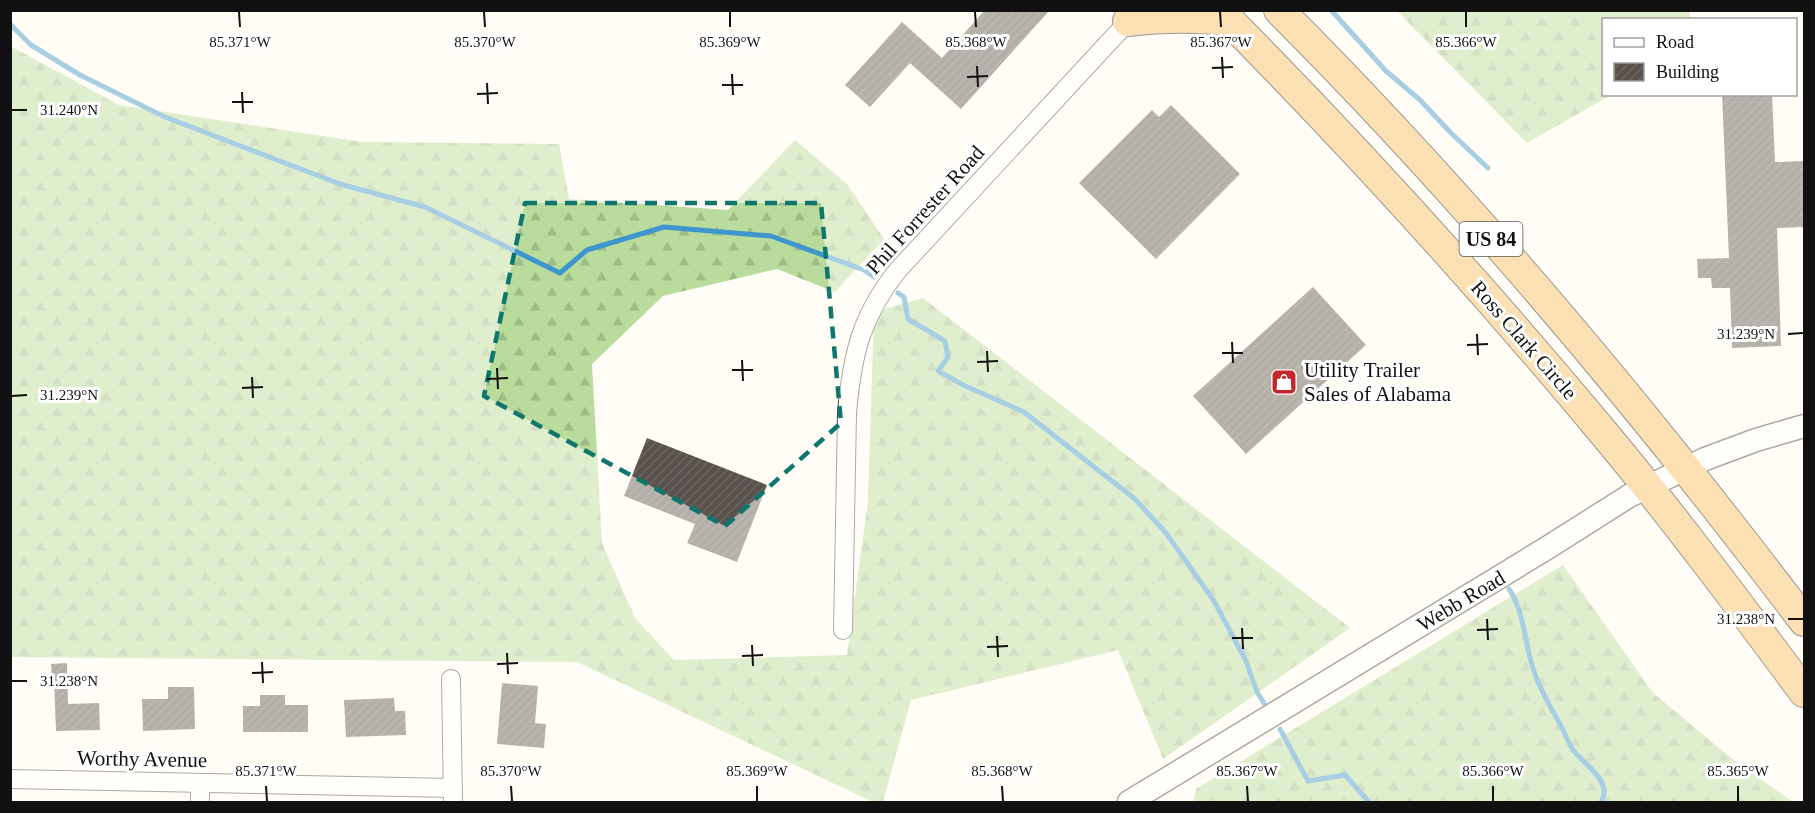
<svg xmlns="http://www.w3.org/2000/svg" width="1815" height="813" font-family="'Times New Roman',serif">
  <style>
    .forest { fill: url(#forest-firs) }
    .lines { fill: none; stroke-linecap: round; stroke-linejoin: round }
    .stream { stroke: #3f96cf; stroke-width: 5 }
    .building { fill: url(#building-hatch) }
    .minor-casing { stroke: #444; stroke-width: 20 }
    .tertiary-casing { stroke: #444; stroke-width: 25 }
    .trunk-casing { stroke: #222; stroke-width: 32 }
    .minor { stroke: #fff; stroke-width: 18 }
    .tertiary { stroke: #fff; stroke-width: 22 }
    .trunk { stroke: #f7bc64; stroke-width: 30 }
    .marked { fill: none; stroke: #0f766e; stroke-width: 4.5; stroke-dasharray: 12 8; stroke-linejoin: round }
    .ticks { fill: none; stroke: #111; stroke-width: 2 }
    .labels { text-anchor: middle; stroke-width: 6; stroke-linejoin: round; paint-order: stroke }
    .shield { fill: #fff; stroke: #585858; stroke-width: 1.5 }
    .shield-label { font-size: 20px; font-weight: bold; fill: #111 }
    .street-label { font-size: 21px; fill: #111; stroke: #fff }
    .poi-label { font-size: 21px; fill: #111; stroke: #fff; text-anchor: start }
    .ticks-label { font-size: 15px; text-anchor: middle; fill: #111; stroke: #fff; stroke-width: 6; stroke-linejoin: round; paint-order: stroke }
  </style>
  <defs>
    <pattern id="forest-firs" width="22" height="20" patternUnits="userSpaceOnUse" patternTransform="scale(1.5)"><rect width="22" height="20" fill="#b9dc9c"/><path d="M5 1l3.5 6h-7zM16 11l3.5 6h-7z" fill="#9ebc85"/></pattern>
    <pattern id="building-hatch" width="6" height="6" patternUnits="userSpaceOnUse" patternTransform="scale(1.5)"><rect width="6" height="6" fill="#5a524d"/><path d="M-1 1l2-2M0 6l6-6M5 7l2-2" fill="none" stroke="#6d6662"/></pattern>
  </defs>
  <rect width="100%" height="100%" fill="#fffdf5"/>
  <!-- forest -->
  <g class="forest">
    <polygon points="1690,10 1690,19 1604,20 1604,94 1611,95 1527,143 1397,11"/>
    <polygon points="10,46 119,105 362,142 559,144 569,199 728,210 795,140 847,184 884,239 835,292 777,269 663,296 592,364 602,543 635,618 674,660 847,655 868,501 874,312 923,298 1350,628 1163,759 1118,650 911,700 883,802 873,802 577,662 11,657"/>
    <polygon points="1563,565 1653,693 1731,758 1793,802 1193,802 1196,789"/>
  </g>
  <g class="lines">
    <!-- stream -->
    <g class="stream">
      <polyline points="1331,10 1386,71 1420,100 1450,132 1488,168"/>
      <polyline points="10,24 31,45 80,75 165,117 340,184 425,207 560,273 587,250 664,227 771,236 864,270 874,277"/>
      <polyline points="898,293 904,297 908,319 945,341 948,357 938,371 963,385 1024,412 1135,499 1166,533 1214,601 1246,661 1257,692 1264,703"/>
      <path d="M1509,589C1525,613 1524,642 1533,668C1539,690 1553,710 1563,730C1566,736 1569,744 1573,750C1584,764 1614,782 1601,802"/>
      <polyline points="1280,729 1308,781 1345,775 1369,802"/>
    </g>
  </g>
  <!-- building -->
  <g class="building">
    <polygon points="985,10 1050,10 961,109 910,63 870,107 845,85 902,22 942,58"/>
    <polygon points="1722,94 1772,94 1775,162 1804,161 1804,227 1777,228 1781,346 1732,348 1730,288 1712,288 1711,278 1698,278 1697,259 1729,258"/>
    <polygon points="1171,105 1240,174 1156,259 1079,183 1152,110 1159,117"/>
    <polygon points="1313,287 1366,345 1246,454 1193,396"/>
    <polygon points="647,438 767,485 737,562 687,543 695,524 624,496"/>
    <polygon points="67,663 68,704 99,703 100,730 56,731 54,679 52,679 51,664"/>
    <polygon points="502,683 538,686 535,723 546,724 544,748 497,744"/>
    <polygon points="168,687 194,687 195,729 143,731 142,699 168,699"/>
    <polygon points="260,695 285,695 285,705 308,705 308,732 243,732 243,706 260,706"/>
    <polygon points="394,698 395,711 405,711 406,735 346,737 344,700"/>
  </g>
  <g class="lines">
    <!-- minor casing -->
    <g class="minor-casing">
      <g id="minor">
        <path d="M843,630L847,413C852,355 861,316 898,270L1135,14"/>
        <polyline points="451,679 453,802"/>
        <polyline points="10,779 453,788"/>
        <polyline points="200,802 200,783"/>
      </g>
    </g>
    <!-- tertiary casing -->
    <g class="tertiary-casing">
      <polyline id="tertiary" points="1129,802 1547,548 1629,496 1705,459 1756,440 1804,426"/>
    </g>
    <!-- trunk casing -->
    <g class="trunk-casing">
      <g id="trunk">
        <path d="M1219,10C1355,147 1484,289 1607,437C1676,520 1740,606 1804,692"/>
        <path d="M1279,10C1469,200 1642,407 1804,621"/>
        <path d="M1128,21C1164,17 1195,16 1230,21"/>
      </g>
    </g>
    <!-- minor -->
    <use href="#minor" class="minor"/>
    <!-- tertiary -->
    <use href="#tertiary" class="tertiary"/>
    <!-- trunk -->
    <use href="#trunk" class="trunk"/>
  </g>
  <!-- marked area -->
  <path d="M0 0H1815V813H0ZM525,203H821L841,423L725,526L484,396Z" fill="#fffdf5" fill-opacity=".55" fill-rule="evenodd"/>
  <path class="marked" d="M525,203H821L841,423L725,526L484,396Z"/>
  <!-- ticks -->
  <path class="ticks" d="M239,12L240,27M484,12L485,27M730,12V27M975,12L976,27M1220,12L1221,27M1466,12V27M1222,57L1223,78M977,66L978,87M1212,68L1233,67M732,74L733,95M967,77L988,76M487,83L488,104M722,85H743M242,92L243,113M477,94L498,93M232,102H253M12,110H27M1477,334L1478,355M1788,334L1803,333M1232,342L1233,363M1467,345L1488,344M987,351L988,372M1222,353H1243M742,360L743,381M977,362L998,361M497,368L498,389M732,370H753M252,377L253,398M487,379L508,378M242,388L263,387M12,396L27,395M1487,619L1488,640M1788,619H1803M1242,628L1243,649M1477,630L1498,629M997,636L998,657M1232,638H1253M752,645L753,666M987,647L1008,646M507,653L508,674M742,656L763,655M262,662L263,683M497,664L518,663M252,673L273,672M12,681H27M266,786L267,801M511,786L512,801M757,786V801M1002,786L1003,801M1247,786L1248,801M1493,786V801M1738,786V801"/>
  <!-- icons -->
  <defs>
    <g id="shop-square" transform="scale(1.35)"><rect x="-9" y="-9" width="18" height="18" rx="4" fill="#c4262e" stroke="#fff"/><path d="M-5-2.5h2.3a2.7 3.5 0 0 1 5.4 0H5L5.5 6h-11ZM-1.5-2.5h3a1.5 2.3 0 0 0-3 0Z" fill="#fff"/></g>
  </defs>
  <g fill-rule="evenodd">
    <use href="#shop-square" x="1284" y="382"/>
  </g>
  <g class="labels">
    <!-- shield labels -->
    <rect class="shield" x="1459.5" y="222" width="63" height="34" rx="4.5"/>
    <g class="shield-label">
      <text x="1491" y="246">US 84</text>
    </g>
    <!-- street labels -->
    <g class="street-label">
      <text transform="translate(925 210) rotate(-48)" y="7">Phil Forrester Road</text>
      <text transform="translate(1524 340) rotate(49)" y="7">Ross Clark Circle</text>
      <text transform="translate(1461 601) rotate(-31)" y="7">Webb Road</text>
      <text transform="translate(142 759) rotate(1)" y="7">Worthy Avenue</text>
    </g>
    <!-- poi labels -->
    <g class="poi-label">
      <text x="1304" y="377">Utility Trailer<tspan x="1304" dy="24">Sales of Alabama</tspan></text>
    </g>
  </g>
  <g class="ticks-label">
    <text x="240" y="47">85.371°W</text>
    <text x="485" y="47">85.370°W</text>
    <text x="730" y="47">85.369°W</text>
    <text x="976" y="47">85.368°W</text>
    <text x="1221" y="47">85.367°W</text>
    <text x="1466" y="47">85.366°W</text>
    <text x="69" y="115">31.240°N</text>
    <text x="1746" y="339">31.239°N</text>
    <text x="69" y="400">31.239°N</text>
    <text x="1746" y="624">31.238°N</text>
    <text x="69" y="686">31.238°N</text>
    <text x="266" y="776">85.371°W</text>
    <text x="511" y="776">85.370°W</text>
    <text x="757" y="776">85.369°W</text>
    <text x="1002" y="776">85.368°W</text>
    <text x="1247" y="776">85.367°W</text>
    <text x="1493" y="776">85.366°W</text>
    <text x="1738" y="776">85.365°W</text>
  </g>
  <!-- border -->
  <rect width="1815" height="813" fill="none" stroke="#111111" stroke-width="24"/>
  <!-- legend -->
  <rect x="1602" y="18" width="195" height="78" fill="#ffffff" stroke="#a0a0a0" stroke-width="1.5"/>
  <rect x="1614" y="38" width="30" height="9" fill="#ffffff" stroke="#a0a0a0" stroke-width="1.5"/>
  <text x="1656" y="48" font-size="18" fill="#111111">Road</text>
  <rect x="1614" y="63" width="30" height="18" fill="url(#building-hatch)" stroke="#a0a0a0" stroke-width="1.5"/>
  <text x="1656" y="78" font-size="18" fill="#111111">Building</text>
</svg>
